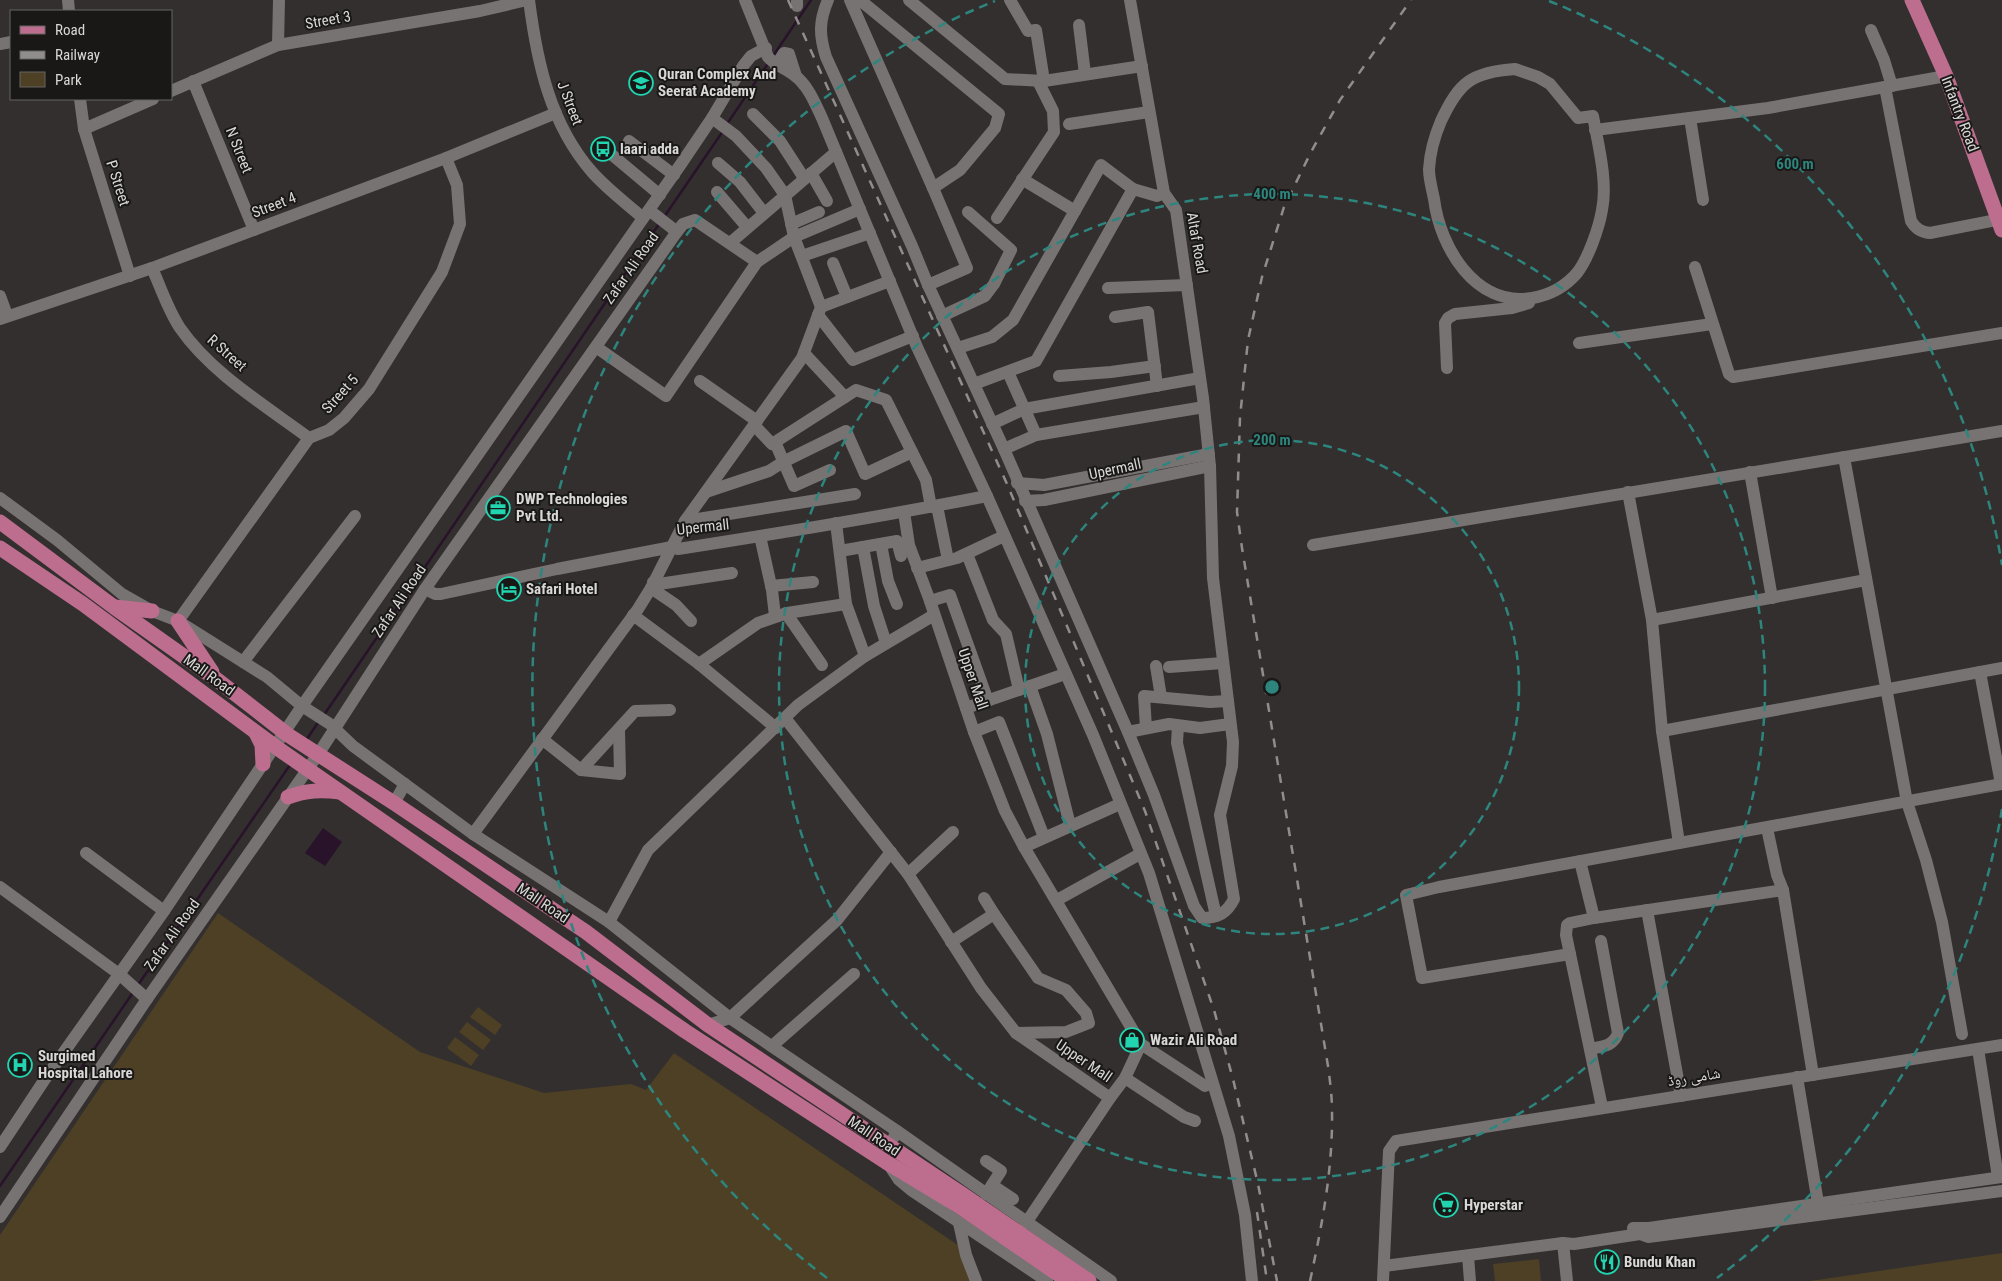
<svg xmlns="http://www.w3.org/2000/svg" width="2002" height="1281" font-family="'Roboto Condensed','Noto Naskh Arabic',sans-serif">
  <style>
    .green { fill: #4d4025 }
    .water { fill: #29132a }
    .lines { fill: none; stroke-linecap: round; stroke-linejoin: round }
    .stream { stroke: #29132a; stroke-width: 2.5 }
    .minor { stroke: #777372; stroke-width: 12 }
    .major { stroke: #bd6d8e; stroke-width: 15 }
    .rail { stroke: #918d8d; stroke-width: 2.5; stroke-dasharray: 9 9; stroke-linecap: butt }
    .ring { fill: none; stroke: #2d857e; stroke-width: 2.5; stroke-dasharray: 9 6 }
    .labels { text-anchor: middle; stroke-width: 4; stroke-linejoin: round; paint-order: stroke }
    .street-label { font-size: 15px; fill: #dad7d7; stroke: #191817 }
    .poi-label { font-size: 15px; font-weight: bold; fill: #dad7d7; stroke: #191817; text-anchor: start }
    .centre { fill: #2d857e; stroke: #191817; stroke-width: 2.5 }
    .ring-label { font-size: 15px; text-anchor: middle; font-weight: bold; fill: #2d857e; stroke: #191817; stroke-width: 4; stroke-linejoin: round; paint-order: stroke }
  </style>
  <rect width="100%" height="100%" fill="#332f2e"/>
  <!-- green -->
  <g class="green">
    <polygon points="218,913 420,1052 544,1093 631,1084 646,1090 674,1053 971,1254 977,1281 0,1281 0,1235"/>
    <polygon points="478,1007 502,1025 495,1035 470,1017"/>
    <polygon points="467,1022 491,1040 483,1050 459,1032"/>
    <polygon points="455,1037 479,1055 471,1066 447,1048"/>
    <polygon points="2002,1253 2002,1281 1810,1281"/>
    <polygon points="1539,1259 1541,1281 1495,1281 1493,1264"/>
  </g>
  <!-- water -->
  <polygon class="water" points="323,828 342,842 325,866 305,853"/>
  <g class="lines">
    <!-- stream -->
    <g class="stream">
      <polyline points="773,56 811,0"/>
      <polyline points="727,124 769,62"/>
      <polyline points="664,217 723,131"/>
      <polyline points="324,715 659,224"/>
      <polyline points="307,739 319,721"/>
      <polyline points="138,985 290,765"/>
      <polyline points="0,1186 134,991"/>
    </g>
    <!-- minor -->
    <g class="minor">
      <polyline points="68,0 69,11"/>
      <path d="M529,0C537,62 550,124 592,172C607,189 626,203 643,218"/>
      <path d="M745,0L768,57C776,66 785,68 794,75C808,85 815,103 822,118L917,347L987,496L1035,604L1093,735L1149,873L1229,1136L1245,1215L1252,1281"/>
      <path d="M828,0C819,21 819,35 826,57L912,246L928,285L1004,449L1128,732L1154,795L1194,906L1202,918C1218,918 1227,913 1234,899L1220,815L1232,766L1233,742L1213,578L1210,466L1203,398L1176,210L1164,193L1130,0"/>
      <polyline points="850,0 933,188 960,170 995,128 999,114 860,0"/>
      <polyline points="909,0 1005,79 1044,81"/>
      <polyline points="1010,0 1028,31 1036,30 1044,81 1142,66"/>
      <polyline points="797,6 797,0"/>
      <polyline points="1079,25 1085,74"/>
      <polyline points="1871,30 1884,60 1892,86"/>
      <polyline points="0,44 11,42"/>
      <polyline points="278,45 279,0"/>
      <polyline points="776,66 784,53 789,54 796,76"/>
      <path d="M1515,69L1538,77L1550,84L1578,118L1593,116C1598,144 1608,182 1602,210C1599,228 1588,259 1577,273C1565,287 1550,295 1532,298C1475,307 1440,247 1434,199C1432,189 1429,179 1429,169C1430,153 1435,135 1441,121C1459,82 1472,72 1515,69Z"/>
      <polyline points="193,81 254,230"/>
      <path d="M1885,87L1911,221C1916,229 1921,232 1930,233L2002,219"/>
      <polyline points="171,91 278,45 480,11 527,0"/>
      <polyline points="80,99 84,129 130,276"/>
      <polyline points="753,114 780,141 804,178"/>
      <polyline points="1690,118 1703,200"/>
      <polyline points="1069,124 1149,112"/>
      <polyline points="84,129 153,99"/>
      <polyline points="1595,130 1768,108 1946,76"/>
      <polyline points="629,141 674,175"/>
      <polyline points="611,154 660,195"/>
      <polyline points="718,163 740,182 764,213"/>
      <polyline points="811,173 827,201"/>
      <polyline points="1022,179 1075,211"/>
      <polyline points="717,192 747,227"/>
      <polyline points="997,218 1054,132 1053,111 1038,81"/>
      <polyline points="791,224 819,212"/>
      <polyline points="676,233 683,224 695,220 757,262 794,237 860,209"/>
      <polyline points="730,243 836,152"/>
      <polyline points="802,256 870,233"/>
      <polyline points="833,263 847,297"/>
      <polyline points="1695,267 1729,374 1733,377 2002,333"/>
      <path d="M152,268C161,288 168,310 180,328C211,373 266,406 309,438"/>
      <polyline points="928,285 967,268 933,188"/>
      <polyline points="1108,288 1187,285"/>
      <polyline points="0,296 7,315"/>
      <polyline points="821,307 890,281"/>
      <polyline points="818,315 853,360 913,336"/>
      <polyline points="942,316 985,296 994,284 1011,250 968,212"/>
      <polyline points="1115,317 1148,312 1157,386"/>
      <polyline points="0,319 152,268 446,158 556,113"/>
      <polyline points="1579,343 1712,324"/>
      <polyline points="596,347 666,396 757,262"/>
      <polyline points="958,348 992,337 1013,320 1101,165 1133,189"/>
      <polyline points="804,353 845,397"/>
      <polyline points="1447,368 1445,323 1448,318 1455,314 1512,308 1529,303"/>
      <polyline points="1008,372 1036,435"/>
      <polyline points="1059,376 1111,372 1155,366"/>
      <polyline points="700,381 757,421"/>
      <polyline points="974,384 1036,361 1133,189 1157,196 1164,193"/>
      <polyline points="992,424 1024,409 1200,378"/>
      <polyline points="754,425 772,444 856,390 886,400 926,480 931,507"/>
      <polyline points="775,442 794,486 830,470"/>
      <polyline points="1004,449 1036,435 1204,407"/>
      <polyline points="1844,457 1907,802 1926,860 1942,922 1962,1034"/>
      <polyline points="1750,472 1772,598"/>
      <polyline points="1017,483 1044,485 1209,454"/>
      <polyline points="706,492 769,471 783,462 846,431 865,474 912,452"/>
      <polyline points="1628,492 1652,620 1662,731 1679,843"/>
      <polyline points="0,498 57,540 122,594 152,611 178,621 267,677 302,706 330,724 353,746 473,834 609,922 730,1018 897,1131"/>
      <polyline points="1025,501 1044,500 1210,466"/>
      <polyline points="937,506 948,560"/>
      <polyline points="685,521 855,494"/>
      <polyline points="836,523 846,604 865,656"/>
      <polyline points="760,536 772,590 775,616"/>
      <polyline points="881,544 888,581 897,604"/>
      <polyline points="1313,545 2002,431"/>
      <polyline points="863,547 874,606 886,643"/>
      <polyline points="840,551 897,541 901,556"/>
      <polyline points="967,554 993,620 1006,634 1019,690"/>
      <polyline points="917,568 957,558 1004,536"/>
      <polyline points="653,582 659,584 732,573"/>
      <polyline points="771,586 813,582"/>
      <polyline points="651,588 676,605 691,621"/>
      <path d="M425,589L435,594H441L557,569L672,547L678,549C781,533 885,516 987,496"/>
      <polyline points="930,601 950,595 988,701"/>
      <polyline points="786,613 822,665"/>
      <polyline points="633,615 699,664 776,728"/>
      <polyline points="1652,620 1866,580"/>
      <polyline points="178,621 309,438 329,430 344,418 369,389 442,272 460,224 457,185 446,158"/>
      <polyline points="243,662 355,516"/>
      <polyline points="699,664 758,623 787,613 846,604"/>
      <polyline points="1156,666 1161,697"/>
      <polyline points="1169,667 1223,663"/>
      <polyline points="1980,672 2001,784"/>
      <polyline points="1030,686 1047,734 1070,825"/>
      <polyline points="966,708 1065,674"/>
      <polyline points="785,718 908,874 981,988 1016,1033 1110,1098 1125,1078 1141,1044 1024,847 1005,811 974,732 930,601 909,545 904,512"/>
      <polyline points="1178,726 1177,743 1216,916"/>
      <polyline points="1146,728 1144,696 1210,702 1228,701"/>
      <polyline points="1662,731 2002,668"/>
      <polyline points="974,732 999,722 1044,837"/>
      <polyline points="1128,732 1169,724 1200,728 1230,724"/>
      <polyline points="542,739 581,770 620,774 619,730"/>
      <polyline points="581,770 635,711 670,710"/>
      <polyline points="394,803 405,784"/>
      <polyline points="1767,828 1777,875 1783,890"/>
      <polyline points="473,834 638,609 651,588 685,521 802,358 821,307 794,237 785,195 766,168 736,136 712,118"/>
      <polyline points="1024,847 1120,804"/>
      <polyline points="86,853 164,911"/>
      <polyline points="1580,861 1594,918 1570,923 1567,925 1566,935 1602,1107"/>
      <polyline points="908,874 953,832"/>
      <polyline points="0,887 119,974 147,999"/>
      <polyline points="984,898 994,914"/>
      <polyline points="1057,900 1140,854"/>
      <polyline points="1647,910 1681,1096"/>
      <polyline points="1594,918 1783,890 1813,1075"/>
      <polyline points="609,922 648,850 798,705 865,656 934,615"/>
      <polyline points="951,942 994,914 1038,978 1066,990 1086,1013 1089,1023 1066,1032 1016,1033"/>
      <polyline points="1570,954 1422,978 1406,895 1439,887 2002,784"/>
      <polyline points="708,1025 730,1018 837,920 891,852"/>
      <polyline points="1141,1044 1205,1086"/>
      <polyline points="772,1046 854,974"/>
      <path d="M1590,1049C1602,1046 1613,1047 1618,1033L1601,941"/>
      <polyline points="1978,1049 1998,1177"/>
      <polyline points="1797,1077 1818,1203"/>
      <polyline points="1125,1078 1184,1117 1195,1121"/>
      <polyline points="894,1137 897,1131 1111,1281"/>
      <polyline points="0,1147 47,1076 164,911 302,706 681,164 712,118 743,66 751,56 766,48"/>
      <polyline points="986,1161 1001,1171 986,1194"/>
      <polyline points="889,1165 899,1180 911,1190 1047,1281"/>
      <polyline points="992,1185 1013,1199"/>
      <polyline points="0,1217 147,999 319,753 425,589 676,233 672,228 649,210"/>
      <polyline points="959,1223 966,1255 976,1281"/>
      <polyline points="1026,1223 1110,1098"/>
      <polyline points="1633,1228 1649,1228 2002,1177"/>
      <polyline points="1563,1243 1567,1281"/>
      <polyline points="1468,1256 1470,1281"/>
      <polyline points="1384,1266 1563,1243 1574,1244 1640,1234 1648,1237 2002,1191"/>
      <polyline points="1383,1281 1389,1151 1396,1141 2002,1045"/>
    </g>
    <!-- major -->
    <g class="major">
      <polyline points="1912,0 1946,76 2002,230"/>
      <polyline points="0,522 114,607 216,679 288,735 394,803 586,932 708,1025 965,1196 1089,1281"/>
      <polyline points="0,548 83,604 280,750 685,1031 886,1162 959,1206 1068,1281"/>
      <polyline points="115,607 152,611"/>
      <polyline points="178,621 212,672"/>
      <polyline points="256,733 262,745 263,764"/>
      <path d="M288,797C307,790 321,790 340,792"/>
    </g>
    <!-- rail -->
    <g class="rail">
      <polyline points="788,0 1007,484 1145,811 1214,1010 1233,1079 1258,1184 1277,1281"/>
      <polyline points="1257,1212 1267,1281"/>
      <path d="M1310,1281C1322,1225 1333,1169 1332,1111C1332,1096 1330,1081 1328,1066L1242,548L1237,512L1240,417L1248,340L1262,277L1284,207L1311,152L1340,100L1411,0"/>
    </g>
  </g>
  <!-- distance rings -->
  <g class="ring">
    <circle cx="1272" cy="687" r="247"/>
    <circle cx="1272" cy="687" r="493"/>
    <path d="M2002 809A740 740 0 0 1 1717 1278M827 1278A740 740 0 0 1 995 1M1549 1A740 740 0 0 1 2002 565"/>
  </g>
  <!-- icons -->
  <defs>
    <g id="school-ring" transform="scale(1.25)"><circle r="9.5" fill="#191817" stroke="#21d5b0" stroke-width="1.5"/><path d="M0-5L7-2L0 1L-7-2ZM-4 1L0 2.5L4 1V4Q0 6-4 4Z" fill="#21d5b0"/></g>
    <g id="bus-ring" transform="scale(1.25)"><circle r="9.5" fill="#191817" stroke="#21d5b0" stroke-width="1.5"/><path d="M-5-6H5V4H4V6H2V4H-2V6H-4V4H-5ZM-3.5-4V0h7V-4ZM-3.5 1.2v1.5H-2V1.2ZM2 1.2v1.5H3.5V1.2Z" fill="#21d5b0"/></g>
    <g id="office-ring" transform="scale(1.25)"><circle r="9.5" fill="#191817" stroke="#21d5b0" stroke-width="1.5"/><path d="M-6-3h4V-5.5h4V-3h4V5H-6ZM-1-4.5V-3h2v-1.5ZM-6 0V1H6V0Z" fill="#21d5b0"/></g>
    <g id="hotel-ring" transform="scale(1.25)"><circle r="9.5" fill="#191817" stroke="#21d5b0" stroke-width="1.5"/><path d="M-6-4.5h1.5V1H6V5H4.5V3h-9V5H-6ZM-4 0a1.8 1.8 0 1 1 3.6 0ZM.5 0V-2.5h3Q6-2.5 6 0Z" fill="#21d5b0"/></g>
    <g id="shop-ring" transform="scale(1.25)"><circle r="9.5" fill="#191817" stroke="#21d5b0" stroke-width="1.5"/><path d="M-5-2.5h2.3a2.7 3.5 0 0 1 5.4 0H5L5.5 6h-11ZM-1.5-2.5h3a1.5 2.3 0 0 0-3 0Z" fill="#21d5b0"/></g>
    <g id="hospital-ring" transform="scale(1.25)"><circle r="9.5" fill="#191817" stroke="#21d5b0" stroke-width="1.5"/><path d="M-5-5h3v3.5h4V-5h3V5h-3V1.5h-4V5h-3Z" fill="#21d5b0"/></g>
    <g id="supermarket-ring" transform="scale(1.25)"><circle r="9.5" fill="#191817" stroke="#21d5b0" stroke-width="1.5"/><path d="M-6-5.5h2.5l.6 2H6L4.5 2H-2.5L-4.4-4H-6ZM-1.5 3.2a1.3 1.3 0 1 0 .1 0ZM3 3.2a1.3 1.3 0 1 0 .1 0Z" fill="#21d5b0"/></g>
    <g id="restaurant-ring" transform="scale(1.25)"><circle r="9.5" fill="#191817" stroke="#21d5b0" stroke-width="1.5"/><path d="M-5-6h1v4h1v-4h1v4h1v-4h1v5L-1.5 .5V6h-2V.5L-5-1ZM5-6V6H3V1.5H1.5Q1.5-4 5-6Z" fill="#21d5b0"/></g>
  </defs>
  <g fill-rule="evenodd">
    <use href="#school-ring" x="641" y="83"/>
    <use href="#bus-ring" x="603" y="149"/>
    <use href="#office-ring" x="498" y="508"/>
    <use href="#hotel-ring" x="509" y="589"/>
    <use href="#shop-ring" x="1132" y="1040"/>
    <use href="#hospital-ring" x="20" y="1065"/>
    <use href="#supermarket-ring" x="1446" y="1205"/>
    <use href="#restaurant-ring" x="1607" y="1262"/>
  </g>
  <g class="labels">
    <!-- street labels -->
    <g class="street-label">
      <text transform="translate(328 20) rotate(-10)" y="5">Street 3</text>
      <text transform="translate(570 103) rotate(69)" y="5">J Street</text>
      <text transform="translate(1960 114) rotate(69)" y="5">Infantry Road</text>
      <text transform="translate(239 150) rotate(68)" y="5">N Street</text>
      <text transform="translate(118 183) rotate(72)" y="5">P Street</text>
      <text transform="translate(274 205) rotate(-21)" y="5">Street 4</text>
      <text transform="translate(1197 243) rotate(80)" y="5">Altaf Road</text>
      <text transform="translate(631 268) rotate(-55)" y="5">Zafar Ali Road</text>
      <text transform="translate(227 353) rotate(42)" y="5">R Street</text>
      <text transform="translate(340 394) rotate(-48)" y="5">Street 5</text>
      <text transform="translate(1115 469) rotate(-12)" y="5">Upermall</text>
      <text transform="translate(703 527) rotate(-6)" y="5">Upermall</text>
      <text transform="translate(399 601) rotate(-56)" y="5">Zafar Ali Road</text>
      <text transform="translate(209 675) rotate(36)" y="5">Mall Road</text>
      <text transform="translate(973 679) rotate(71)" y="5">Upper Mall</text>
      <text transform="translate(543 903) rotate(34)" y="5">Mall Road</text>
      <text transform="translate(172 935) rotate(-55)" y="5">Zafar Ali Road</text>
      <text transform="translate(1084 1061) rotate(34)" y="5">Upper Mall</text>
      <text transform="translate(1694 1077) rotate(-9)" y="5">شامی روڈ</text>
      <text transform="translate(874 1136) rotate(34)" y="5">Mall Road</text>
    </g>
    <!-- poi labels -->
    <g class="poi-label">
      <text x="658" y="79">Quran Complex And<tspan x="658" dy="17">Seerat Academy</tspan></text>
      <text x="620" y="154">laari adda</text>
      <text x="516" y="504">DWP Technologies<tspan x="516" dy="17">Pvt Ltd.</tspan></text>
      <text x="526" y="594">Safari Hotel</text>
      <text x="1150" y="1045">Wazir Ali Road</text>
      <text x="38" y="1061">Surgimed<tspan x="38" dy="17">Hospital Lahore</tspan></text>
      <text x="1464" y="1210">Hyperstar</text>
      <text x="1624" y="1267">Bundu Khan</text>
    </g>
  </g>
  <circle cx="1272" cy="687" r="8" class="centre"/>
  <g class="ring-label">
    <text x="1795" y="169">600 m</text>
    <text x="1272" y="199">400 m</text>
    <text x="1272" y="445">200 m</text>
  </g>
  <!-- legend -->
  <rect x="10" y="10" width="162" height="90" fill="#191817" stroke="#666464"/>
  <rect x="20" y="26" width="25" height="8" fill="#bd6d8e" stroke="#666464"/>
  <text x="55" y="35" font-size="15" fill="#dad7d7">Road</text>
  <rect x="20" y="51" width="25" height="8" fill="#918d8d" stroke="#666464"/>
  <text x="55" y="60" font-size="15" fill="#dad7d7">Railway</text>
  <rect x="20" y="72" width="25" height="15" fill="#4d4025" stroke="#666464"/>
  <text x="55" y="85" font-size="15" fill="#dad7d7">Park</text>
</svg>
